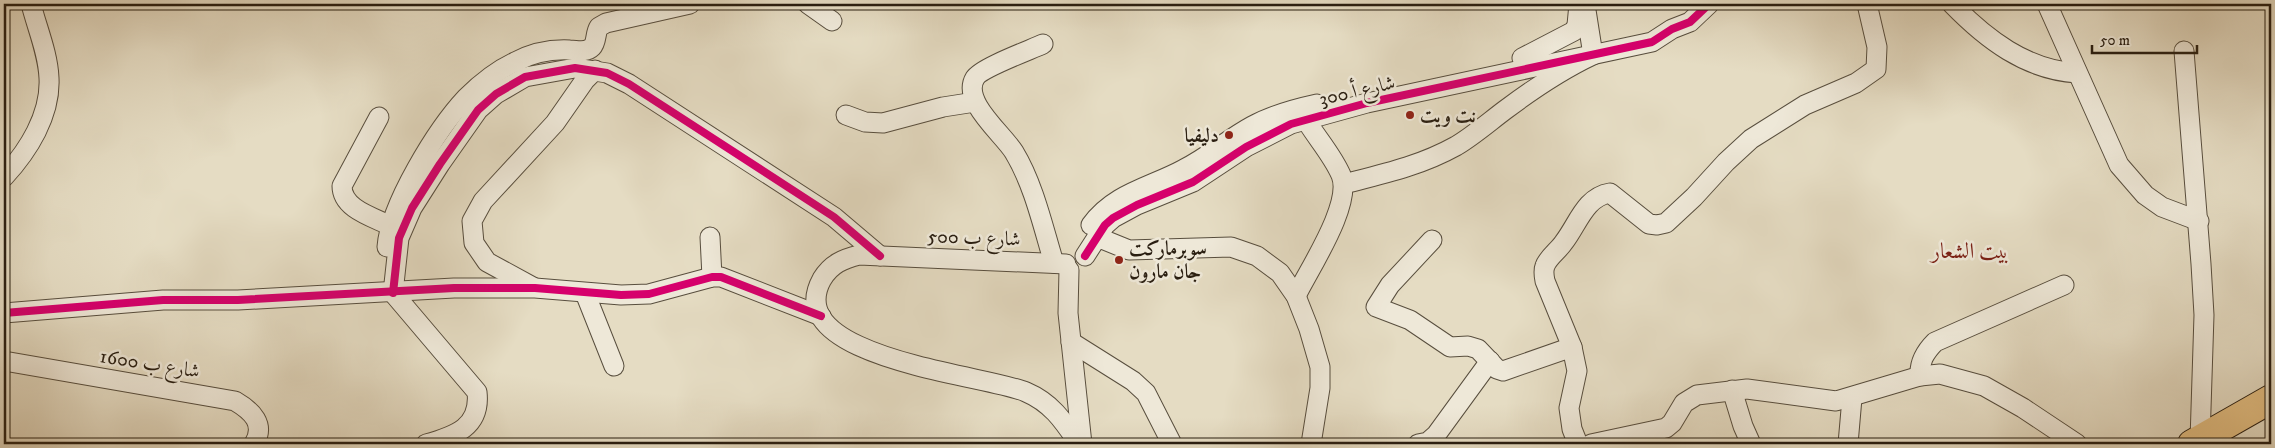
<svg xmlns="http://www.w3.org/2000/svg" width="2275" height="448" font-family="'IM FELL DW Pica',Amiri,serif">
  <style>
    .lines { fill: none; stroke-linecap: round; stroke-linejoin: round }
    .minor-casing { stroke: #584e3e; stroke-width: 21 }
    .highway-casing { stroke: #291e11; stroke-width: 30 }
    .minor { stroke: #eee8d8; stroke-width: 19 }
    .highway { stroke: #e2be82; stroke-width: 28 }
    .cycleway-casing { stroke: #eee8d8; stroke-width: 11 }
    .cycleway { stroke: #d6006c; stroke-width: 8 }
    .poi-dot { fill: #8f2418; stroke: #eee8d8; stroke-width: 2 }
    .labels { text-anchor: middle; stroke-width: 5; stroke-linejoin: round; paint-order: stroke }
    .street-label { font-size: 20px; fill: #291e11; stroke: #eee8d8 }
    .poi-label { font-size: 20px; font-weight: bold; fill: #291e11; stroke: #eee8d8; text-anchor: start }
    .quarter-label { font-size: 22px; fill: #7a1f14; stroke: #eee8d8 }
  </style>
  <rect width="100%" height="100%" fill="#e5dcc3"/>
  <filter id="stains"><feTurbulence type="fractalNoise" baseFrequency=".004" numOctaves="4"/><feColorMatrix values="0 0 0 0 .2 0 0 0 0 .09 0 0 0 0 .02 0 0 0 .5 -.17"/></filter>
  <radialGradient id="worn" r=".72"><stop offset=".6" stop-color="#630" stop-opacity="0"/><stop offset="1" stop-color="#630" stop-opacity=".3"/></radialGradient>
  <g class="lines">
    <!-- minor casing -->
    <g class="minor-casing">
      <g id="minor">
        <polyline points="808,4 832,21"/>
        <path d="M1952,4C1986,39 2026,70 2077,73"/>
        <polyline points="2047,4 2119,165 2145,195 2162,207 2199,221"/>
        <path d="M1043,44C1030,50 981,68 975,78C961,101 1003,134 1014,152C1034,185 1043,227 1054,263"/>
        <polyline points="2184,51 2201,264 2204,315 2200,440"/>
        <polyline points="1522,58 1574,31 1577,25 1579,4"/>
        <polyline points="846,115 865,122 883,123 943,107 975,102"/>
        <path d="M379,117L342,186C342,209 373,217 391,226"/>
        <path d="M4,177C28,151 51,115 49,78C48,53 37,28 31,4"/>
        <path d="M1344,184C1383,174 1420,166 1456,146C1473,136 1489,122 1505,110C1533,89 1561,70 1593,55L1585,4"/>
        <path d="M1091,225C1114,193 1151,187 1184,169C1208,157 1228,139 1252,126C1272,115 1294,109 1317,104"/>
        <polyline points="710,237 712,277"/>
        <polyline points="1097,237 1129,250 1231,247 1257,256 1280,273 1296,296 1309,329 1320,367 1320,388 1311,444"/>
        <polyline points="1432,240 1390,285 1376,307 1410,320 1450,347 1468,346 1478,349 1497,369 1503,371 1572,347 1577,371 1569,408 1572,429 1578,444"/>
        <path d="M387,247C390,205 437,129 466,98C479,85 498,70 515,62C532,53 551,49 570,50C577,50 586,53 592,47C597,42 595,33 599,27L606,23L690,4"/>
        <polyline points="1085,256 1105,225 1113,218 1137,205 1193,182 1246,147 1291,124 1367,103 1652,42 1672,29 1690,22 1709,4"/>
        <path d="M1066,264L859,255C843,259 831,264 822,279C778,358 987,375 1026,392C1052,403 1064,422 1079,444"/>
        <polyline points="1069,270 1068,313 1082,444"/>
        <polyline points="533,287 487,262 474,243 472,221 483,201 555,123 585,80 595,70"/>
        <polyline points="393,293 399,238 412,208 440,164 478,110 496,94 525,77 575,68 607,73 629,84 834,217 880,256"/>
        <path d="M393,293L477,392C481,427 455,436 426,444"/>
        <polyline points="585,293 614,366"/>
        <path d="M1296,296C1309,269 1353,204 1341,175C1331,152 1312,133 1300,110"/>
        <polyline points="4,313 163,300 238,300 454,288 535,288 621,295 649,294 712,277 721,277 821,316"/>
        <polyline points="1071,342 1133,381 1146,393 1172,444"/>
        <path d="M1572,347L1545,281C1544,276 1543,271 1545,266C1548,257 1559,250 1564,242C1578,224 1585,197 1610,193L1649,224L1657,225L1666,223L1694,197L1726,162L1751,139L1805,105L1856,83L1876,69L1877,47L1867,4"/>
        <path d="M4,361L235,401C252,411 266,424 254,444"/>
        <path d="M1920,376C1919,362 1925,352 1935,342L2064,285"/>
        <polyline points="1732,390 1743,426 1751,444"/>
        <polyline points="1418,444 1428,442 1436,435 1490,361"/>
        <polyline points="1591,444 1666,428 1672,423 1684,403 1697,395 1747,389 1836,401 1920,376 1940,374 1984,386 2023,408 2077,444"/>
        <polyline points="1848,444 1852,398"/>
      </g>
    </g>
    <!-- highway casing -->
    <g class="highway-casing">
      <polyline id="highway" points="2192,444 2271,399"/>
    </g>
    <!-- minor -->
    <use href="#minor" class="minor"/>
    <!-- highway -->
    <use href="#highway" class="highway"/>
    <!-- cycleway casing -->
    <g class="cycleway-casing">
      <g id="cycleway">
        <polyline points="1085,256 1105,225 1113,218 1137,205 1193,182 1246,147 1291,124 1367,103 1652,42 1672,29 1690,22 1709,4"/>
        <polyline points="393,293 399,238 412,208 440,164 478,110 496,94 525,77 575,68 607,73 629,84 834,217 880,256"/>
        <polyline points="4,313 163,300 238,300 454,288 535,288 621,295 649,294 712,277 721,277 821,316"/>
      </g>
    </g>
    <!-- cycleway -->
    <use href="#cycleway" class="cycleway"/>
  </g>
  <!-- markers -->
  <g class="poi-dot">
    <circle cx="1410" cy="115" r="5"/>
    <circle cx="1229" cy="135" r="5"/>
    <circle cx="1119" cy="260" r="5"/>
  </g>
  <g class="labels">
    <!-- street labels -->
    <g class="street-label">
      <text transform="translate(1357 90) rotate(-13)" y="7">شارع أ 300</text>
      <text transform="translate(974 237) rotate(2)" y="7">شارع ب 500</text>
      <text transform="translate(150 363) rotate(9)" y="7">شارع ب 1600</text>
    </g>
    <!-- poi labels -->
    <g class="poi-label">
      <text x="1420" y="122">نت ويت</text>
      <text x="1219" y="142" text-anchor="end">دليفيا</text>
      <text x="1129" y="255">سوبرماركت<tspan x="1129" dy="23">جان مارون</tspan></text>
    </g>
    <!-- quarter labels -->
    <g class="quarter-label">
      <text x="1970" y="258">بيت الشعار</text>
    </g>
  </g>
  <!-- margin -->
  <rect width="2275" height="448" fill="none" stroke="#e5dcc3" stroke-width="20"/>
  <rect x="5" y="5" width="2265" height="438" fill="none" stroke="#291e11" stroke-width="2.5"/>
  <rect x="10" y="10" width="2255" height="428" fill="none" stroke="#291e11"/>
  <!-- scale -->
  <path d="M2092 45v8h105v-8" fill="none" stroke="#291e11" stroke-width="2.5"/>
  <text x="2100" y="45" font-size="15" fill="#291e11" stroke="#eee8d8" stroke-width="4" paint-order="stroke">50 m</text>
  <rect width="100%" height="100%" filter="url(#stains)"/>
  <rect width="100%" height="100%" fill="url(#worn)"/>
</svg>
